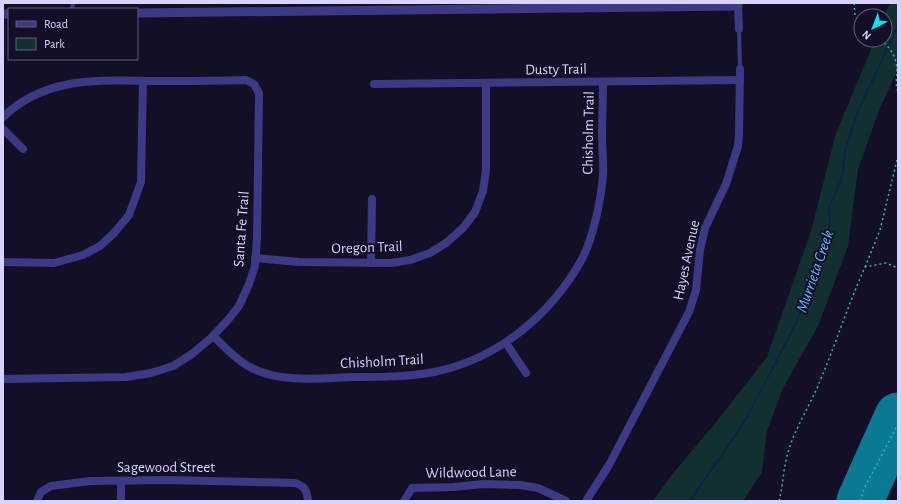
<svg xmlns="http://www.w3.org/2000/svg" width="901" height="504" font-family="'Alegreya Sans',sans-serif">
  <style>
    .green { fill: #12302f }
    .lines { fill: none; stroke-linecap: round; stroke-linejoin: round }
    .stream { stroke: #0c2248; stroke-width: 2 }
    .runway { stroke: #0a7a92; stroke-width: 47 }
    .path { stroke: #2fb8b0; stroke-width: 1.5; stroke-dasharray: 2 3; stroke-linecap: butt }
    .service { stroke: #3d3a85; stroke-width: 4 }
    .minor { stroke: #3d3a85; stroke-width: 8 }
    .tertiary { stroke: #3d3a85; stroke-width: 9 }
    .labels { text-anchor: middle; stroke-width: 4; stroke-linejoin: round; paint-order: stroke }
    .street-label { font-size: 15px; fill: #d9d4ff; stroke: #130f26 }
    .water-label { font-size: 16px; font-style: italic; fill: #62b6ff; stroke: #130f26 }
  </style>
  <rect width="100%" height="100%" fill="#130f26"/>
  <!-- green -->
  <polygon class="green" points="890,3 898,3 898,69 880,108 858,169 848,246 818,326 783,388 767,431 762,472 743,501 653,501 670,477 717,421 767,357 811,231 836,133 875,40 885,40 884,16"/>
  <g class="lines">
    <!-- stream -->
    <polyline class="stream" points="690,501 745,421 796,323 827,238 830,224 829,207 841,181 846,148 858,111 898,26"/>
    <!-- runway -->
    <polyline class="runway" points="860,501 898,416"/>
    <!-- path -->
    <g class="path">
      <polyline points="854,3 855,15 861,27"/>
      <path d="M880,40C890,46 897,58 897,70C897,77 895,85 898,92"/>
      <polyline points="865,267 880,230 898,156"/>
      <path d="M779,501C783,486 783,471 787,456C794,429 810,406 820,381C836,343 848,305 865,267L886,263L898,268"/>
      <polyline points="860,501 864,489 898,424"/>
    </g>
    <!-- service -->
    <g class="service">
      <polyline points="72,9 73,3"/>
      <polyline points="739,29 740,69"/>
    </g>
    <!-- minor -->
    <g class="minor">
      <polyline points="738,6 739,29"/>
      <polyline points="374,84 740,80"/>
      <path d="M3,117C48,74 103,81 160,81C188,81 217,81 246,80L254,84L259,93L257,238L255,266L249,284L239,306L227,321L211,338L192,354L173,366L151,373L126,377L3,379"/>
      <polyline points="3,129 23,149"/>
      <polyline points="255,258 299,262 391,263 410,260 430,253 446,243 463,228 475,212 483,191 486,170 486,84"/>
      <polyline points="3,262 54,263 83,255 100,246 114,233 129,215 141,182 143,81"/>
      <polyline points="371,263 372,199"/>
      <path d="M213,336C224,346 235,359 248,366C279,384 321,378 355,377C382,377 408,377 434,372C498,359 551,315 582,259C593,238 601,200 603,176C604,163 602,150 602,137C602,119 603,100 603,82"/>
      <polyline points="506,343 526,373"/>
      <path d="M37,501L41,492L51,486L90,481L166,480L295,483C305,486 307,491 308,501"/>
      <polyline points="121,501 121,481"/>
      <polyline points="404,501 412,488 454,487 483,484 520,485 538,488 566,501"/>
      <polyline points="586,501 609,465 689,312 696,290 700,250 705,228 726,184 738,146 739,135 740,69"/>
    </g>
    <!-- tertiary -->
    <g class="tertiary">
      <polyline points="137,13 738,6 738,3"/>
      <polyline points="3,14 9,14"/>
    </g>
  </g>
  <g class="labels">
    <!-- street labels -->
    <g class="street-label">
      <text transform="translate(556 69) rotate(-1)" y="5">Dusty Trail</text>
      <text transform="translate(588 133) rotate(-89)" y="5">Chisholm Trail</text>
      <text transform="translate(241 229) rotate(-86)" y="5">Santa Fe Trail</text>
      <text transform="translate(367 247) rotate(-2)" y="5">Oregon Trail</text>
      <text transform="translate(686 260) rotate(-78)" y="5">Hayes Avenue</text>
      <text transform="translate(382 361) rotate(-3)" y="5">Chisholm Trail</text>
      <text x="166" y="472">Sagewood Street</text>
      <text transform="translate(471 472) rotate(-1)" y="5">Wildwood Lane</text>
    </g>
    <!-- water labels -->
    <g class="water-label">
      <text transform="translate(814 271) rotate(-71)" y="6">Murrieta Creek</text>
    </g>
  </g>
  <!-- border -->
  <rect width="901" height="504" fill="none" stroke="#d9d4ff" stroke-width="8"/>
  <!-- legend -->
  <rect x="8" y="8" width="130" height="52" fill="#130f26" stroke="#625e7d"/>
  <rect x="16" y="21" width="20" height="6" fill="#3d3a85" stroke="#625e7d"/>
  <text x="44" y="28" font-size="12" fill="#d9d4ff">Road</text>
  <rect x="16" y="38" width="20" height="12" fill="#12302f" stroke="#625e7d"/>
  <text x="44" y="48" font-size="12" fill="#d9d4ff">Park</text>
  <!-- north arrow -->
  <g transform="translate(873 28) rotate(222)"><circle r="19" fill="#130f26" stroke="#625e7d"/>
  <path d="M0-3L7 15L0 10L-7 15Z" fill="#00e5ff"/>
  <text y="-6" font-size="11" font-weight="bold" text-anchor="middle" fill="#d9d4ff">N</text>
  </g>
</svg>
